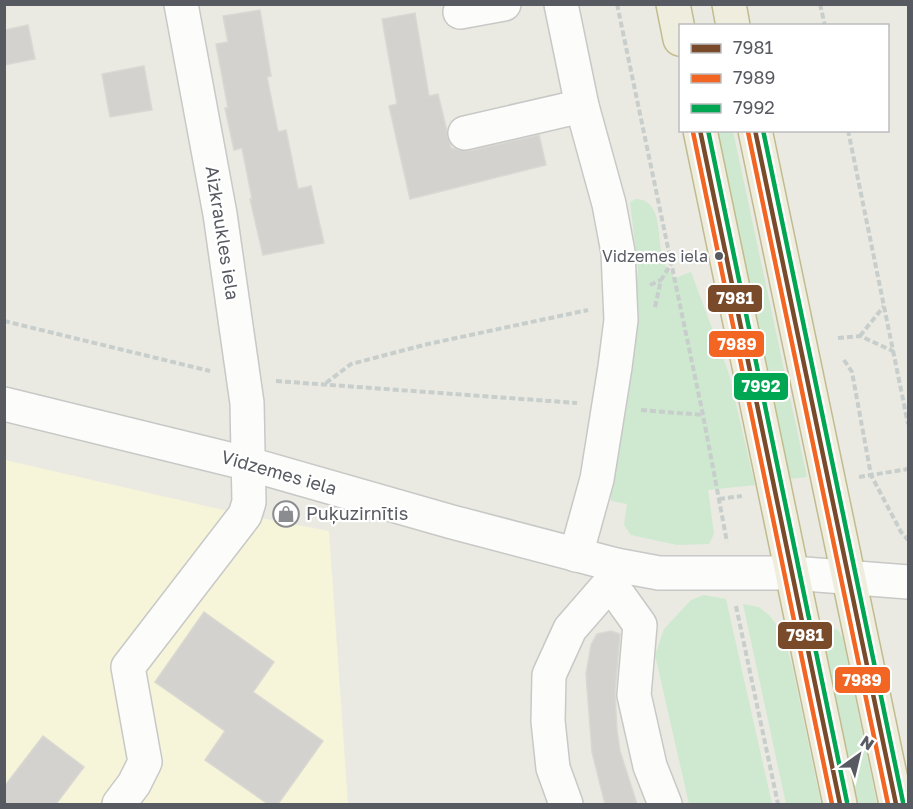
<svg xmlns="http://www.w3.org/2000/svg" width="913" height="809" font-family="'Golos Text',sans-serif">
  <style>
    .commercial { fill: #f6f4d9 }
    .green { fill: #cee9d0 }
    .building { fill: #d3d2ce; stroke: #d9d8d2; stroke-width: 1.5 }
    .lines { fill: none; stroke-linecap: round; stroke-linejoin: round }
    .minor-casing { stroke: #c8c8c7; stroke-width: 36 }
    .highway-casing { stroke: #c1bb90; stroke-width: 36 }
    .path { stroke: #c7cecc; stroke-width: 4; stroke-dasharray: 6 3; stroke-linecap: butt }
    .minor { stroke: #fcfcfb; stroke-width: 33 }
    .highway { stroke: #eeedde; stroke-width: 33 }
    .bus-1-casing { stroke: #fff; stroke-width: 9 }
    .bus-2-casing { stroke: #fff; stroke-width: 9 }
    .bus-3-casing { stroke: #fff; stroke-width: 9 }
    .bus-1 { stroke: #7a4b2a; stroke-width: 4.5 }
    .bus-2 { stroke: #f26522; stroke-width: 4.5 }
    .bus-3 { stroke: #00a651; stroke-width: 4.5 }
    .bus-dot { fill: #585a62; stroke: #fff; stroke-width: 2 }
    .labels { text-anchor: middle; stroke-width: 4.5; stroke-linejoin: round; paint-order: stroke }
    .bus-label { font-size: 16px; fill: #585a62; stroke: #fff; text-anchor: end }
    .street-label { font-size: 18px; fill: #585a62; stroke: #fff }
    .poi-label { font-size: 18px; fill: #585a62; stroke: #fff; text-anchor: start }
    .line-badge { stroke: #fff; stroke-width: 2 }
    .badge-label { font-size: 16px; text-anchor: middle; font-weight: bold; fill: #fff }
  </style>
  <rect width="100%" height="100%" fill="#eaeae2"/>
  <!-- commercial -->
  <polygon class="commercial" points="5,460 245,515 329,531 348,804 5,804"/>
  <!-- green -->
  <g class="green">
    <polygon points="716,131 733,131 807,477 789,479"/>
    <path d="M636,199C665,200 656,244 664,263C666,268 672,273 675,278L691,272L729,374L755,485L708,490L714,534L709,544L677,545L631,535L624,525L627,504L611,501L609,482L638,270L630,202Z"/>
    <polygon points="704,595 726,599 772,804 689,804 655,655 664,629 691,600"/>
    <polygon points="743,604 759,607 770,616 783,634 792,665 821,804 786,804"/>
    <polygon points="831,627 838,630 843,639 877,804 858,804 823,641"/>
  </g>
  <!-- building -->
  <g class="building">
    <polygon points="260,10 271,76 267,77 278,132 286,130 298,189 311,186 324,243 263,255 250,199 252,199 242,148 234,150 225,108 228,108 216,44 228,42 223,16"/>
    <polygon points="415,13 429,96 438,94 451,148 469,151 539,135 546,165 410,199 389,106 397,104 382,19"/>
    <polygon points="28,25 35,59 4,65 4,30"/>
    <polygon points="144,66 152,110 110,117 102,74"/>
    <polygon points="204,612 274,662 253,692 323,741 278,804 268,804 205,760 225,731 155,682"/>
    <polygon points="611,631 620,634 615,693 617,730 620,751 637,804 605,804 592,752 586,674 591,645 597,634"/>
    <polygon points="43,736 84,767 56,804 4,804 4,787"/>
  </g>
  <g class="lines">
    <!-- minor casing -->
    <g class="minor-casing">
      <g id="minor">
        <polyline points="561,4 582,106 609,204 618,252 621,320 615,367 597,479 576,555"/>
        <polyline points="460,12 504,4"/>
        <polyline points="465,133 582,106"/>
        <polyline points="4,404 249,464 452,522 616,565 659,573 792,573 908,582"/>
        <polyline points="610,583 640,625 634,695 650,766 665,804"/>
        <polyline points="119,804 134,784 145,762 128,667 245,515 249,502 247,403 220,214 181,4"/>
        <polyline points="566,804 553,768 548,721 549,675 570,629 610,583 616,565"/>
      </g>
    </g>
    <!-- highway casing -->
    <g class="highway-casing">
      <g id="highway">
        <polyline points="673,4 680,39"/>
        <polyline points="729,4 733,26"/>
        <polyline points="700,130 840,804"/>
        <polyline points="755,130 896,804"/>
      </g>
    </g>
    <!-- path -->
    <g class="path">
      <polyline points="617,4 703,415 727,542"/>
      <polyline points="820,4 825,26"/>
      <polyline points="848,130 908,424"/>
      <polyline points="650,285 661,280"/>
      <polyline points="655,307 661,280 671,264"/>
      <polyline points="4,321 210,371"/>
      <polyline points="860,336 884,306"/>
      <polyline points="838,338 860,336 893,351"/>
      <polyline points="844,360 852,372 871,475 901,532 908,540"/>
      <polyline points="276,381 577,403"/>
      <polyline points="326,383 351,364 428,344 588,310"/>
      <polyline points="641,410 703,415"/>
      <polyline points="859,477 908,469"/>
      <polyline points="719,499 742,496"/>
      <polyline points="736,606 778,804"/>
    </g>
    <!-- minor -->
    <use href="#minor" class="minor"/>
    <!-- highway -->
    <use href="#highway" class="highway"/>
    <!-- bus-1 casing -->
    <g class="bus-1-casing">
      <g id="bus-1">
        <polyline points="700,130 840,804"/>
        <polyline points="755,130 896,804"/>
      </g>
    </g>
    <!-- bus-2 casing -->
    <g class="bus-2-casing">
      <g id="bus-2">
        <polyline points="693,132 832,804"/>
        <polyline points="748,132 888,804"/>
      </g>
    </g>
    <!-- bus-3 casing -->
    <g class="bus-3-casing">
      <g id="bus-3">
        <polyline points="708,130 847,802"/>
        <polyline points="763,130 903,802"/>
      </g>
    </g>
    <!-- bus-1 -->
    <use href="#bus-1" class="bus-1"/>
    <!-- bus-2 -->
    <use href="#bus-2" class="bus-2"/>
    <!-- bus-3 -->
    <use href="#bus-3" class="bus-3"/>
  </g>
  <!-- icons -->
  <defs>
    <g id="shop-ring" transform="scale(1.35)"><circle r="9.5" fill="#fff" stroke="#8b8c8f" stroke-width="1.5"/><path d="M-5-2.5h2.3a2.7 3.5 0 0 1 5.4 0H5L5.5 6h-11ZM-1.5-2.5h3a1.5 2.3 0 0 0-3 0Z" fill="#8b8c8f"/></g>
  </defs>
  <g fill-rule="evenodd">
    <use href="#shop-ring" x="286" y="514"/>
  </g>
  <!-- markers -->
  <circle class="bus-dot" cx="719" cy="256" r="5"/>
  <g class="labels">
    <!-- bus labels -->
    <g class="bus-label">
      <text x="708" y="262">Vidzemes iela</text>
    </g>
    <!-- street labels -->
    <g class="street-label">
      <text transform="translate(222 233) rotate(81)" y="6">Aizkraukles iela</text>
      <text transform="translate(279 473) rotate(16)" y="6">Vidzemes iela</text>
    </g>
    <!-- poi labels -->
    <g class="poi-label">
      <text x="306" y="520">Puķuzirnītis</text>
    </g>
  </g>
  <g class="line-badge">
    <rect x="707" y="284" width="56" height="29" rx="6" fill="#7a4b2a"/>
    <rect x="708" y="330" width="57" height="28" rx="6" fill="#f26522"/>
    <rect x="733" y="372" width="56" height="29" rx="6" fill="#00a651"/>
    <rect x="777" y="621" width="56" height="29" rx="6" fill="#7a4b2a"/>
    <rect x="834" y="666" width="57" height="28" rx="6" fill="#f26522"/>
  </g>
  <g class="badge-label">
    <text x="735" y="304">7981</text>
    <text x="737" y="350">7989</text>
    <text x="761" y="392">7992</text>
    <text x="805" y="641">7981</text>
    <text x="862" y="686">7989</text>
  </g>
  <!-- border -->
  <rect width="913" height="809" fill="none" stroke="#585a62" stroke-width="12"/>
  <!-- legend -->
  <rect x="679" y="24" width="210" height="108" fill="#ffffff" stroke="#bcbdc0" stroke-width="1.5"/>
  <rect x="691" y="44" width="30" height="9" fill="#7a4b2a" stroke="#bcbdc0" stroke-width="1.5"/>
  <text x="733" y="54" font-size="18" fill="#585a62">7981</text>
  <rect x="691" y="74" width="30" height="9" fill="#f26522" stroke="#bcbdc0" stroke-width="1.5"/>
  <text x="733" y="84" font-size="18" fill="#585a62">7989</text>
  <rect x="691" y="104" width="30" height="9" fill="#00a651" stroke="#bcbdc0" stroke-width="1.5"/>
  <text x="733" y="114" font-size="18" fill="#585a62">7992</text>
  <!-- north arrow -->
  <g transform="translate(859 755) rotate(34)" stroke="#ffffff" stroke-width="4.5" paint-order="stroke">
  <path d="M0-4.5L10 22L0 15L-10 22Z" fill="#585a62"/>
  <text y="-9" font-size="16" font-weight="bold" text-anchor="middle" fill="#585a62">N</text>
  </g>
</svg>
